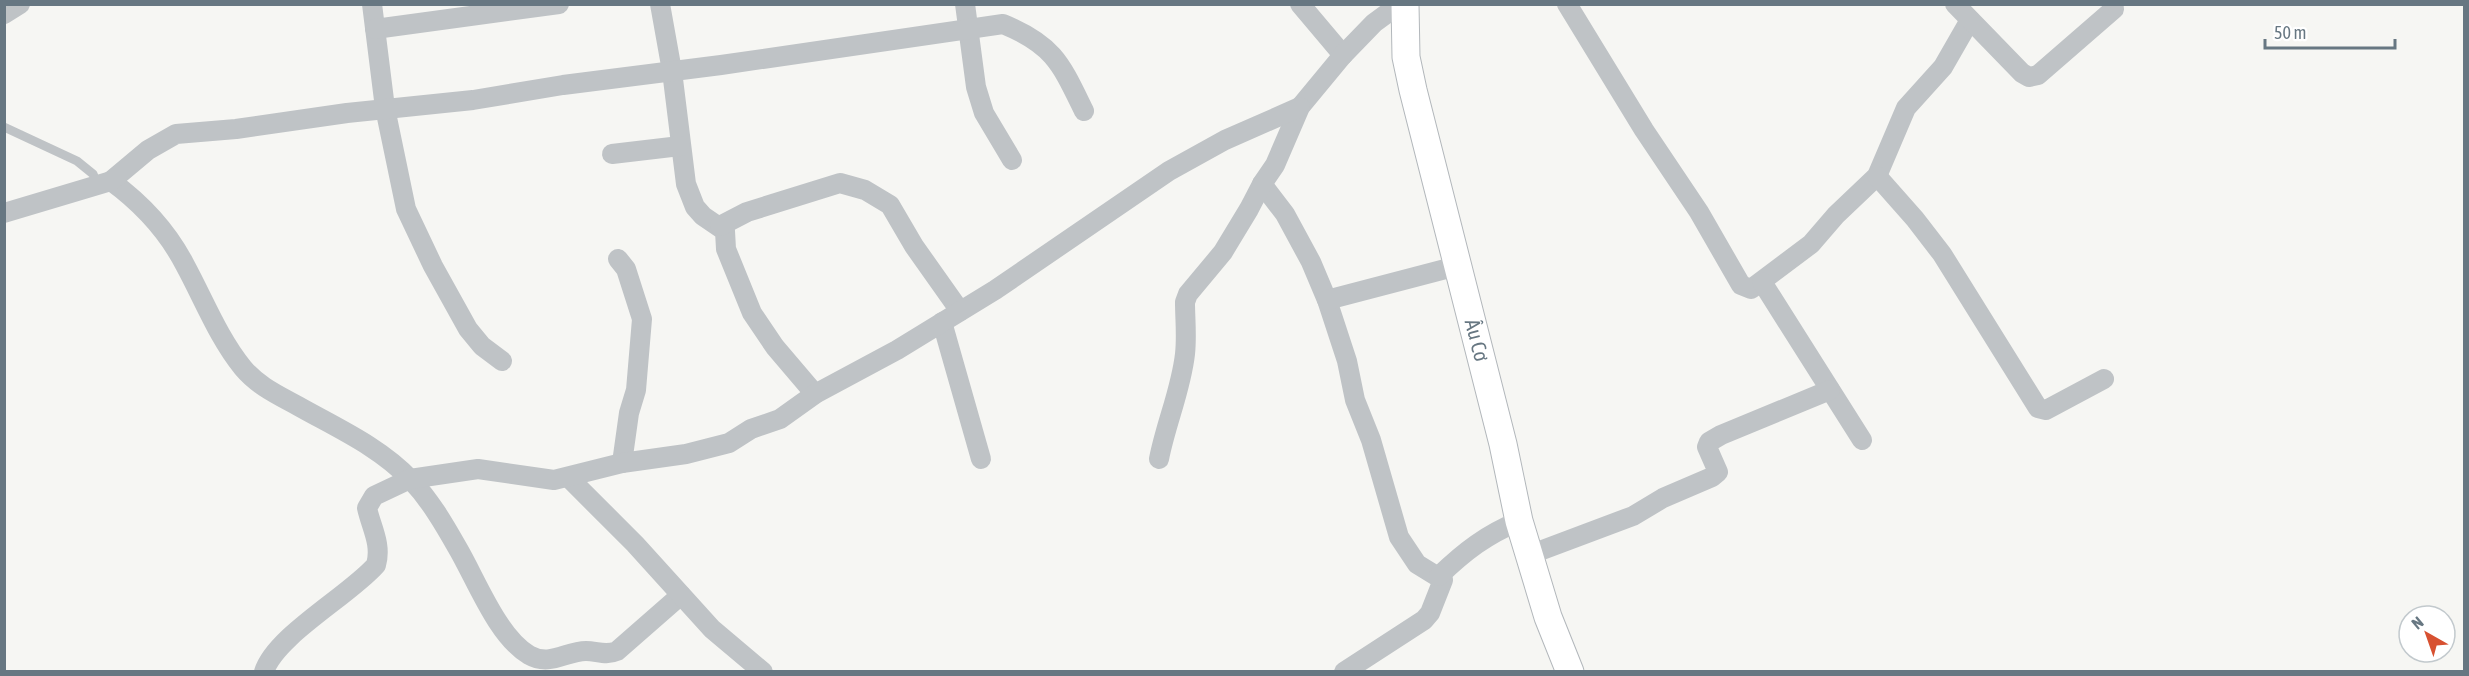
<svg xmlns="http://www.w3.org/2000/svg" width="2469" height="676" font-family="'Asap Condensed',sans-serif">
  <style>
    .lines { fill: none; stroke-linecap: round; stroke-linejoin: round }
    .secondary-casing { stroke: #b2b7bb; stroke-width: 29 }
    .service { stroke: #bfc3c6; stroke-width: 9 }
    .minor { stroke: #bfc3c6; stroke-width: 20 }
    .secondary { stroke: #fff; stroke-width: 27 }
    .labels { text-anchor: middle; stroke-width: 6; stroke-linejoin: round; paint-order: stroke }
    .street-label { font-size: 21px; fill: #677782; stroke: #fff }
  </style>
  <rect width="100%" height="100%" fill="#f6f6f3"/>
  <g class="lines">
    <!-- secondary casing -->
    <g class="secondary-casing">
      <g id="secondary">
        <path id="s1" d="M1405,4L1406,57L1413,90L1503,444L1519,521L1548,617L1570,672"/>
      </g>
    </g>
    <!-- service -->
    <polyline class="service" points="4,127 77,161 93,174 98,186"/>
    <!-- minor -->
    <g class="minor">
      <polyline points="372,4 385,108 406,209 433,266 468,329 482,346 502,361"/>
      <polyline points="660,4 672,71 686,184 695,207 703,216 725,231 726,249 752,313 775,347 815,394"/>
      <polyline points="965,4 976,87 984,113 1012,160"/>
      <polyline points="1300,4 1343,55"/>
      <polyline points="1567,4 1644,130 1699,212 1741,285 1751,289 1811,244 1836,215 1877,176 1906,108 1943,67 1970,20"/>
      <polyline points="1955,4 2022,73 2029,77 2038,75 2114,9"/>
      <polyline points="4,14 20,4"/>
      <polyline points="375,29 559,4"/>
      <polyline points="612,154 680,146"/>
      <polyline points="1877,176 1915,219 1942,254 2038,408 2046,410 2104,379"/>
      <path d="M111,181C141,203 168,232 185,265C204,300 218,337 243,368C258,386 278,395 298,406C337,428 380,447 411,480C430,500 444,524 457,547C476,579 497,636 529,655C550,667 566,651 586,651C597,651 606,656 617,651L681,595"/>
      <polyline points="1262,184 1285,214 1311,262 1327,300 1347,361 1355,400 1371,440 1399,537 1417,564 1443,580 1430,613 1424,620 1344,672"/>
      <path d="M4,213L111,181L148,150L176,134L236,129L347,113L473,100L563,85L721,65L1003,24C1054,45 1061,64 1084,111"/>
      <polyline points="720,226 747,212 840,183 865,190 890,205 914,246 960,311"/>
      <polyline points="618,259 626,269 642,319 636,390 629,413 622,463"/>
      <polyline points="1762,282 1862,440"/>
      <polyline points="1327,300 1457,266"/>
      <polyline points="942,322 981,459"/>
      <path d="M1159,459C1166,423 1181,390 1185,354C1187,336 1185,319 1185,302L1188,294L1223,252L1249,209L1262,184L1275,165L1300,107L1343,55L1374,23L1400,4"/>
      <polyline points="569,478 635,544 712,629 763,672"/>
      <polyline points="1529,555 1633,516 1663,498 1712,477 1718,472 1707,447 1709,442 1721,435 1830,390"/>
      <path d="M1439,576C1465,551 1486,535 1519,521"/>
      <path d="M264,672C275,636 350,595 376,565C382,544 371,527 367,508L374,496L410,479L478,469L554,480L622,463L686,454L729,443L751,429L780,419L815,394L897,350L995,290L1169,171L1225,140L1300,107"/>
    </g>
    <!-- secondary -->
    <use href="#secondary" class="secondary"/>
  </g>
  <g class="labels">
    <!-- street labels -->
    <g class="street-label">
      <text dy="7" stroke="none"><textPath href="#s1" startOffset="345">Âu Cơ</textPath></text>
    </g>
  </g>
  <!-- border -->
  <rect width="2469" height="676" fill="none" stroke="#677782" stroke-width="12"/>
  <!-- north arrow -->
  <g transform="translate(2427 634) rotate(320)"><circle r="28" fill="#ffffff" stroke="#c2c9cd" stroke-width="1.5"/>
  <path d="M0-4.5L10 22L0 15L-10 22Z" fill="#d75131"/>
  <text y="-9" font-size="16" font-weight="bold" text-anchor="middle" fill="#677782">N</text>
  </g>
  <!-- scale -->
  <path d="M2265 39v9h130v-9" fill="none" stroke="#677782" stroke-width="3"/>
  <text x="2274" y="39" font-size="18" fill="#677782" stroke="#ffffff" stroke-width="4.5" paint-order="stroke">50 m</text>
</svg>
